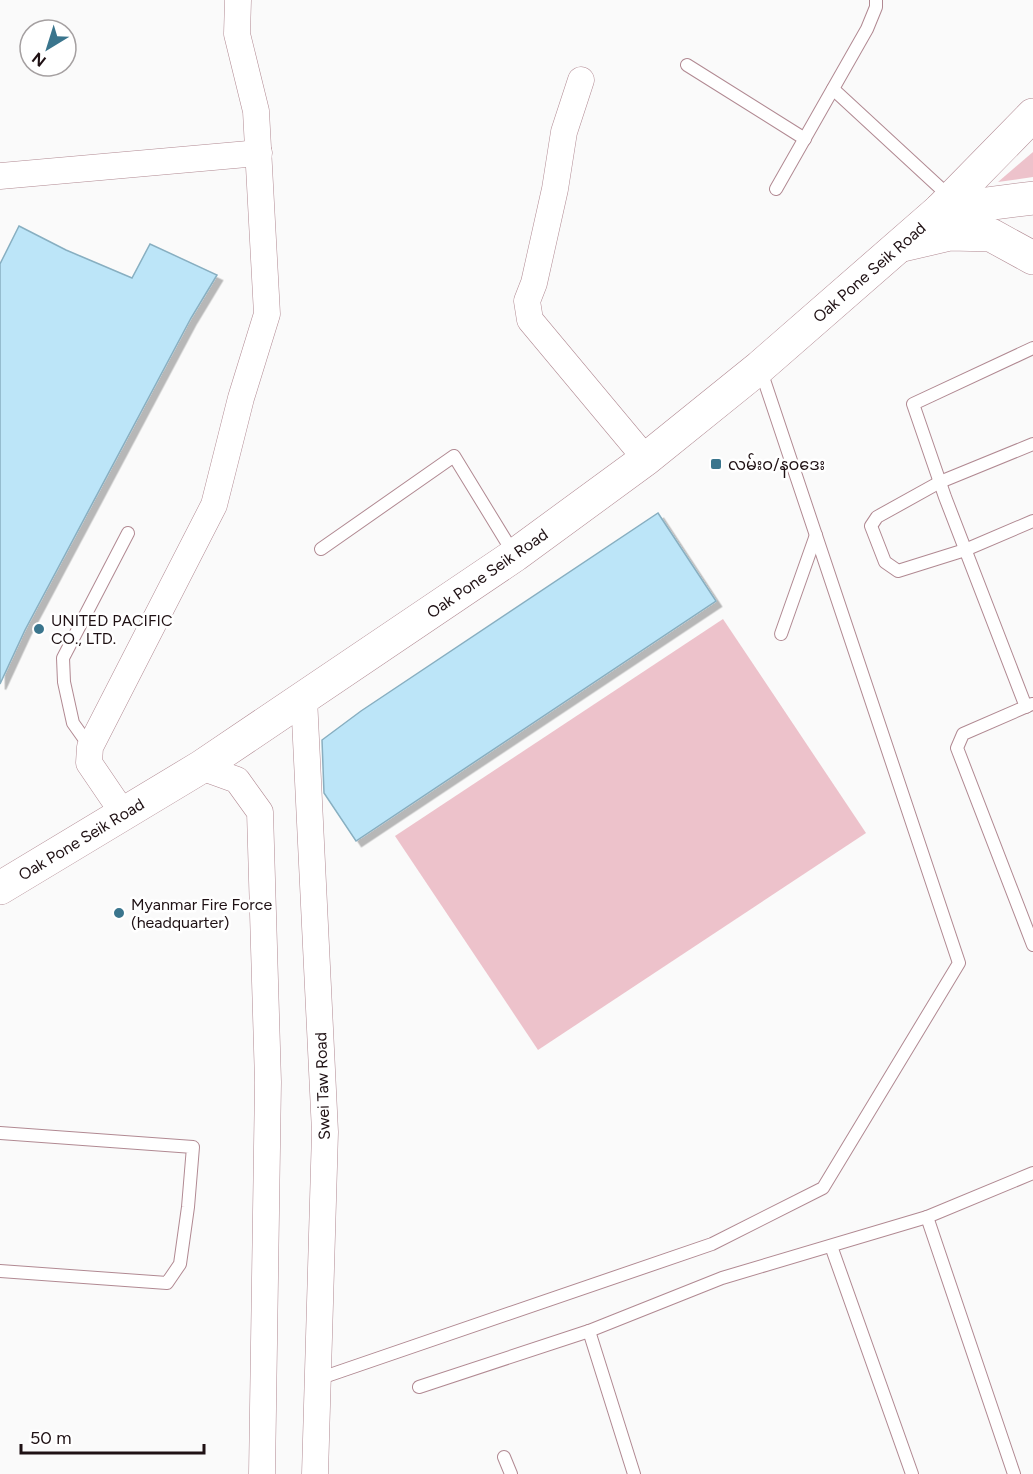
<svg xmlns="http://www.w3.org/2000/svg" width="1033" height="1474" font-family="Figtree,'Noto Sans Myanmar',sans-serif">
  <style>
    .green { fill: #edc2cb }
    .building { fill: #bce5f8; stroke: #88afc1; stroke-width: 1.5; filter: url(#shadow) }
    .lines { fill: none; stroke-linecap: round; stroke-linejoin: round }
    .service-casing { stroke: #b18992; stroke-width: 14 }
    .minor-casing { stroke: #b18992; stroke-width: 27 }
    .primary-casing { stroke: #b18992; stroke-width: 34 }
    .service { stroke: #fff; stroke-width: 12 }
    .minor { stroke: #fff; stroke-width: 26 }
    .primary { stroke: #fff; stroke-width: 33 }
    .poi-dot { fill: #3a758d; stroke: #fff; stroke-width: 2 }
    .labels { text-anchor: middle; stroke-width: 5; stroke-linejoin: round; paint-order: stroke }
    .street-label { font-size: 16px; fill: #1f1114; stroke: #fff }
    .poi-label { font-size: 16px; fill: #1f1114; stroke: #fff; text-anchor: start }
  </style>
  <defs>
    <filter id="shadow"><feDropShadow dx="5.5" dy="5.5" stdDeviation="0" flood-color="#0004"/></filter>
  </defs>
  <rect width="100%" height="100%" fill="#fafafa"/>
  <!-- green -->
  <g class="green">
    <polygon points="1033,152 1033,177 998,182"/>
    <polygon points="723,619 866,833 538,1050 395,836"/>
  </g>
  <!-- building -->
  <g class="building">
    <polygon points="19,226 66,250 132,278 150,244 217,275 191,318 25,630 0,684 0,264"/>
    <polygon points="658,513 716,601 356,841 324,793 322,740 361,711"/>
  </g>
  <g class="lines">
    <!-- service casing -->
    <g class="service-casing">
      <g id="service">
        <polyline points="687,65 805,139"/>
        <polyline points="833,89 950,197"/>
        <polyline points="776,189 867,29 876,7 876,0"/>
        <polyline points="1033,444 940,482 877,517 871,526 885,562 898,571 965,550 1033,521"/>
        <polyline points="321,549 454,456 514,554"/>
        <polyline points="781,634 816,535"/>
        <polyline points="1032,704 963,734 957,748 1033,945"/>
        <polyline points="1026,707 945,497 913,404 1033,348"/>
        <polyline points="90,747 73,723 64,682 63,658 128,533"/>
        <polyline points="0,1133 193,1147 188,1207 180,1264 167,1283 0,1271"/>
        <polyline points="927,1217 1014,1474"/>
        <polyline points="831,1246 912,1474"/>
        <polyline points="589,1331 634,1474"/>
        <polyline points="318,1379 712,1244 823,1188 959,963 760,368"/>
        <polyline points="419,1387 589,1331 722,1278 927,1217 1033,1173"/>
        <polyline points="504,1457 511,1474"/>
      </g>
    </g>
    <!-- minor casing -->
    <g class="minor-casing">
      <g id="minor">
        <polyline points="581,80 564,132 555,189 534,283 527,301 530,320 646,459"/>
        <polyline points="0,176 259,153"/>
        <polyline points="304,698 325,1132 315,1474"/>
        <polyline points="201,767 237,780 260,812 268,1082 262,1474"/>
        <polyline points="123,813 89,763 90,747 214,505 241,398 267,314 256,111 237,34 238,0"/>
      </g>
    </g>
    <!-- primary casing -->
    <g class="primary-casing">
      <g id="primary">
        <polyline points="940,210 1033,198"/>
        <polyline points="903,245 950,234 991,235 1033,258"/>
        <polyline points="0,888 201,767 515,555 646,459 760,367 940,210 1033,115"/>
      </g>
    </g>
    <!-- service -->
    <use href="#service" class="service"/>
    <!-- minor -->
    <use href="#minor" class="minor"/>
    <!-- primary -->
    <use href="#primary" class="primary"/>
  </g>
  <!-- markers -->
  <g class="poi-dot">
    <rect x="710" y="458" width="12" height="12" rx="3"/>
    <circle cx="39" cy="629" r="6"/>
    <circle cx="119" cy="913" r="6"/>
  </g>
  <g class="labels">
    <!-- street labels -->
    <g class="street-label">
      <text transform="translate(869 272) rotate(-41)" y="6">Oak Pone Seik Road</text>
      <text transform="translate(487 573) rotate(-35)" y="6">Oak Pone Seik Road</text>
      <text transform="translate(81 839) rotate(-31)" y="6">Oak Pone Seik Road</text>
      <text transform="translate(322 1086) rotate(-92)" y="6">Swei Taw Road</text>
    </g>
    <!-- poi labels -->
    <g class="poi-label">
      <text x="728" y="470">လမ်းဝ/နဝဒေး</text>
      <text x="51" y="626">UNITED PACIFIC<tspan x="51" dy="18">CO., LTD.</tspan></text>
      <text x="131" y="910">Myanmar Fire Force<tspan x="131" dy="18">(headquarter)</tspan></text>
    </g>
  </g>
  <!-- north arrow -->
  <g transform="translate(48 48) rotate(218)"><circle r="28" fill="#ffffff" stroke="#a5a0a1" stroke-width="1.5"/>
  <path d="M0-4.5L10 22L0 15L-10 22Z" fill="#3a758d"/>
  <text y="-9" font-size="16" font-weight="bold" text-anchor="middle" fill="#1f1114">N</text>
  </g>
  <!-- scale -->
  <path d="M21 1444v9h183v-9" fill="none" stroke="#1f1114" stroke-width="3"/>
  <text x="30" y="1444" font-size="18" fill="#1f1114" stroke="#ffffff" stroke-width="4.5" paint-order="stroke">50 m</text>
</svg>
